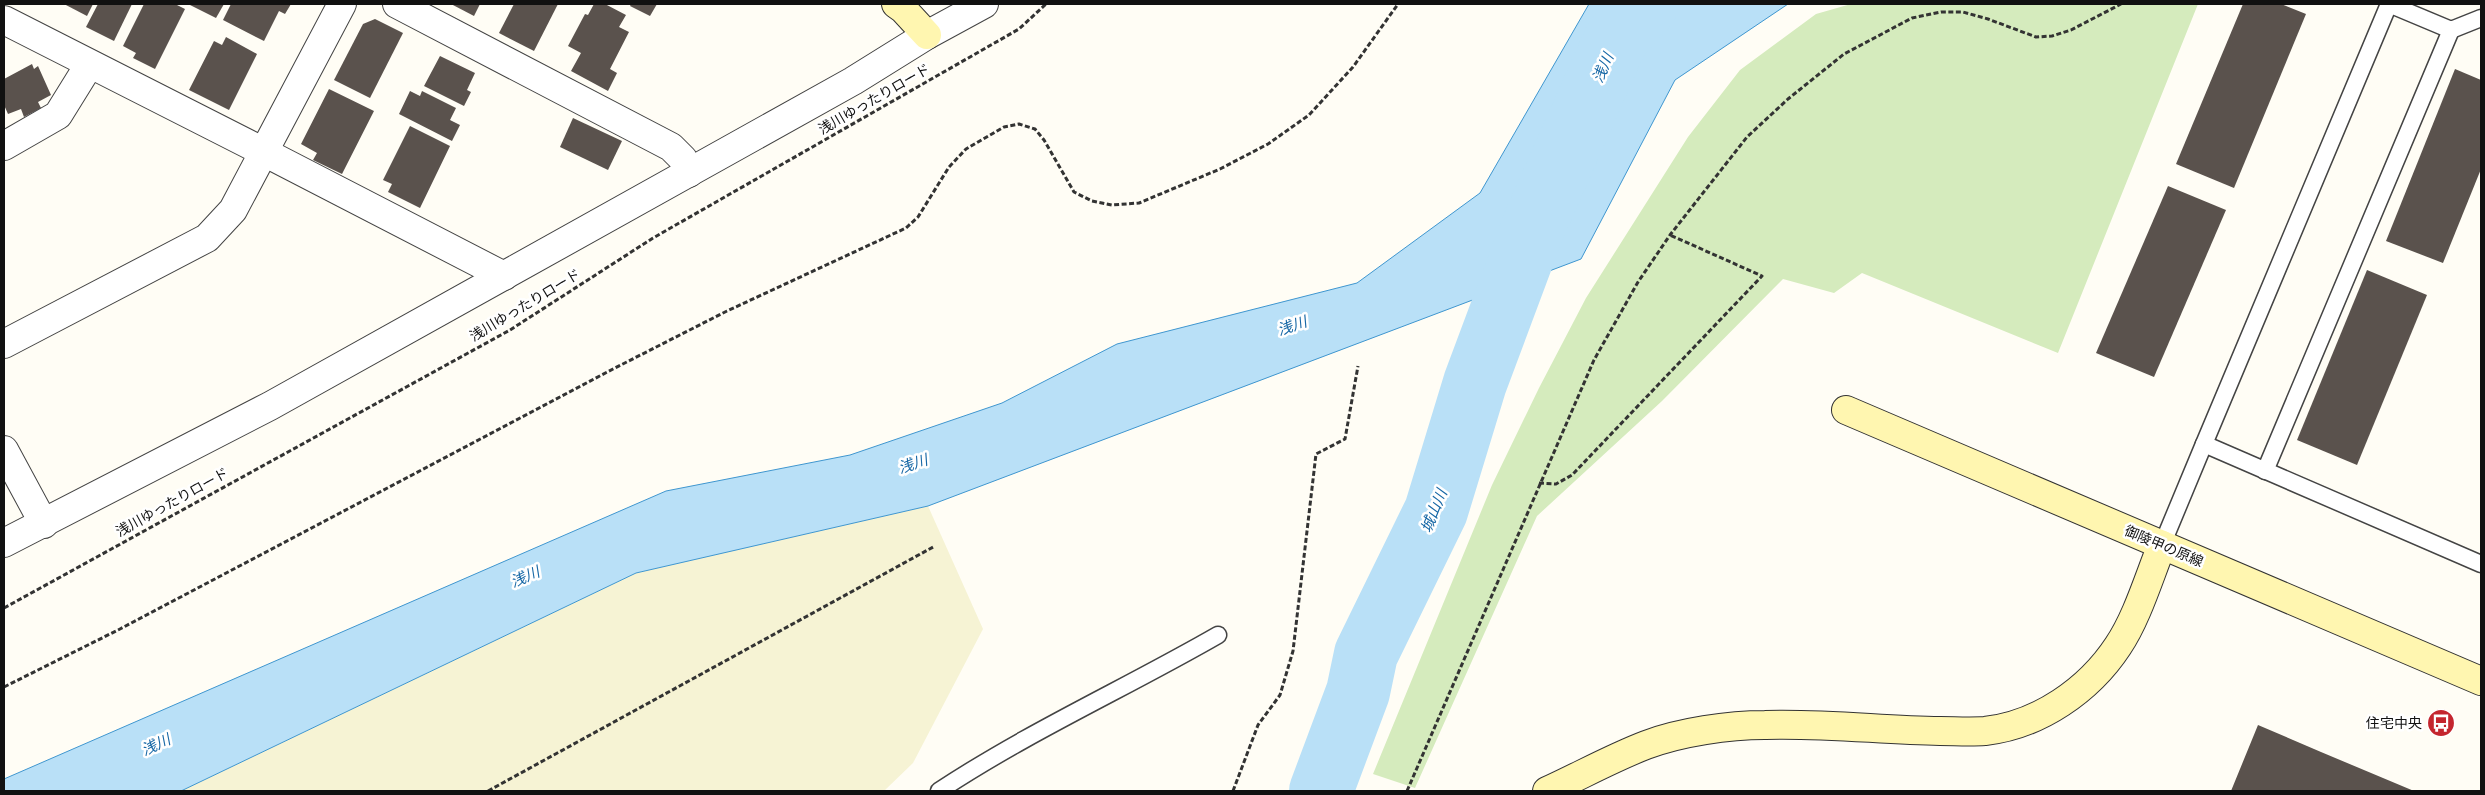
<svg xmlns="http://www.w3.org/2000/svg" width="2485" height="795" font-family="Literata,'Noto Sans JP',serif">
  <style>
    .farmland { fill: #f6f3d4 }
    .green { fill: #d5ebbd }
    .water { fill: #b9e0f7; stroke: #3f96cf }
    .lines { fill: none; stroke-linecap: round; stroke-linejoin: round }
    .river { stroke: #b9e0f7; stroke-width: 64 }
    .building { fill: #5a524d }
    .lane-casing { stroke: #444; stroke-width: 19 }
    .street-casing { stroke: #444; stroke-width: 30 }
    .secondary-casing { stroke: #333; stroke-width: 30 }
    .path { stroke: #333; stroke-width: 3; stroke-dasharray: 5 2.5; stroke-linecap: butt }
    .lane { stroke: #fff; stroke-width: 16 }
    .street { stroke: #fff; stroke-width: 28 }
    .secondary { stroke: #fff6b0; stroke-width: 28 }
    .labels { text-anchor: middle; stroke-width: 5; stroke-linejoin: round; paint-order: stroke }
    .street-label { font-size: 14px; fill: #111; stroke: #fff }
    .poi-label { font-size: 14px; fill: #111; stroke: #fff; text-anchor: end }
    .water-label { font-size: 15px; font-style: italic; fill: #1768a6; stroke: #fff }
  </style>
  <rect width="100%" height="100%" fill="#fffdf5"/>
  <!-- farmland -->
  <polygon class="farmland" points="928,506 983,629 913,763 884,791 181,791 636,573"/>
  <!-- green -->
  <polygon class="green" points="1851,4 2198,4 2058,353 1862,273 1834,293 1783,279 1662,401 1537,516 1415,788 1373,774 1492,485 1539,388 1586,298 1688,137 1740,70 1816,14"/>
  <!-- water -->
  <polygon class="water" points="1589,4 1788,4 1675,80 1581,259 928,506 636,573 181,791 4,791 4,779 666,491 850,455 1002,403 1117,344 1357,283 1480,193"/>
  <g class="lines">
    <!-- river -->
    <polyline class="river" points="1321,791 1358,692 1366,654 1436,511 1475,383 1534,225 1616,39 1647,4"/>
  </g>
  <!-- building -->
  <g class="building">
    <polygon points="64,4 93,4 87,16"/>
    <polygon points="98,4 132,4 114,41 86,27"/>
    <polygon points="144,4 175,4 185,9 155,69 133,58 136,53 123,46"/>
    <polygon points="188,4 224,4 216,18"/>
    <polygon points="231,4 291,4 285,14 279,11 264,41 223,20"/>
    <polygon points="451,4 480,4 474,16"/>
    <polygon points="514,4 558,4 534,51 499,33"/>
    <polygon points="594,4 605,4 626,15 619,27 629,32 610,69 617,73 608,91 571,71 581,53 568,46 585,14 588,15"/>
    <polygon points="631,4 657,4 650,16 630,6"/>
    <polygon points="2243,4 2281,4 2306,14 2234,188 2176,164"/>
    <polygon points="375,19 403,33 370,98 334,80 363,24"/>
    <polygon points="226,37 257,54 229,110 189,90 214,41 222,45"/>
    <polygon points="440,56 475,73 467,90 471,92 464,106 424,86"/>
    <polygon points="32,64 34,69 38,66 51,95 38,102 41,108 24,117 21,109 8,114 4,105 4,79"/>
    <polygon points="2455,69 2481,80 2481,169 2443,263 2386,241"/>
    <polygon points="329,89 374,111 342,174 313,160 317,153 301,144"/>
    <polygon points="410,91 420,96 422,91 456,108 450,120 460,125 452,141 399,114"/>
    <polygon points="573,118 622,141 608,170 560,147"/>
    <polygon points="410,126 450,146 420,208 388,192 392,184 383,180"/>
    <polygon points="2168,186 2226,210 2154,377 2096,353"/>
    <polygon points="2367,270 2427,295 2357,465 2297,440"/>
    <polygon points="2258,725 2321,752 2414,791 2231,791"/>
  </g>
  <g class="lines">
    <!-- lane casing -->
    <g class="lane-casing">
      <g id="lane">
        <polyline points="2204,444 2389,4 2451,30 2481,18"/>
        <polyline points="2265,471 2451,30"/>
        <polyline points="2162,545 2204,444 2481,564"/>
        <path d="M939,791C1028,732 1126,688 1218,635"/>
      </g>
    </g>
    <!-- street casing -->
    <g class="street-casing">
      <g id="street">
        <polyline points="397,4 671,147 683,159 689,173"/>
        <polyline points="4,20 264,152 504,276"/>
        <polyline points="4,146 58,115 89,65"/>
        <polyline points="4,344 207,238 233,210 342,4"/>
        <polyline points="4,450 44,524"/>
        <polyline points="4,543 270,406 853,81 927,35 984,4"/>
      </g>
    </g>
    <!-- secondary casing -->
    <g class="secondary-casing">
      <g id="secondary">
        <polyline points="896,4 903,9 927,35"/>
        <polyline points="1846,410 2481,681"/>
        <path d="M1547,791C1580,776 1612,758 1646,745C1680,732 1729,725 1765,725C1824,723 1881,730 1940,731C1954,731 1970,732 1985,731C2039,725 2089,690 2118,646C2137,618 2149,577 2162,545"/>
      </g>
    </g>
    <!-- path -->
    <g class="path">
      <polyline points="1539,483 1556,484 1572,475 1762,276 1670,235"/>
      <polyline points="4,608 510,330 653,238 1019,29 1046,4"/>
      <polyline points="4,687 120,629 613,369 727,311 906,228 918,217 949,167 966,149 1004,127 1019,124 1035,129 1044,140 1074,192 1092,201 1112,205 1139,203 1220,169 1268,144 1309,115 1353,67 1398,4"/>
      <polyline points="488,791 935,546"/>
      <polyline points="1233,791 1258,725 1280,695 1293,651 1316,454 1345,439 1358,366"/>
      <polyline points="1407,791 1594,360 1638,282 1670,235 1747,137 1788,99 1844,54 1912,18 1941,12 1963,12 1988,19 2036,37 2052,36 2071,30 2121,4"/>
    </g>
    <!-- lane -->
    <use href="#lane" class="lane"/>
    <!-- street -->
    <use href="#street" class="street"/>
    <!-- secondary -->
    <use href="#secondary" class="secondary"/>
  </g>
  <!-- icons -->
  <defs>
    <g id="bus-disc" transform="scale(1.4375)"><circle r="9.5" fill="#c4262e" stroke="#fff"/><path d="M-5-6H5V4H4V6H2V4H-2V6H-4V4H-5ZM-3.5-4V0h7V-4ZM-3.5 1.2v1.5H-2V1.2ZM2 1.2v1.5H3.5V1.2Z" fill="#fff"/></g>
  </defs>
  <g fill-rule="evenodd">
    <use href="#bus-disc" x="2441" y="723"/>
  </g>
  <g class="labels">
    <!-- street labels -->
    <g class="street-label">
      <text transform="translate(874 99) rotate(-30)" y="5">浅川ゆったりロード</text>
      <text transform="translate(525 305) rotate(-31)" y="5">浅川ゆったりロード</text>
      <text transform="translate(172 502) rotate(-29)" y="5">浅川ゆったりロード</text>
      <text transform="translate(2164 546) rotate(23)" y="5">御陵甲の原線</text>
    </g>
    <!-- poi labels -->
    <g class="poi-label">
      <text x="2422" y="728">住宅中央</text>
    </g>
    <!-- water labels -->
    <g class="water-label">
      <text transform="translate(1603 68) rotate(-66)" y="5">浅川</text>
      <text transform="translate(1292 326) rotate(-19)" y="5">浅川</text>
      <text transform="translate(913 464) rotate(-18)" y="5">浅川</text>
      <text transform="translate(1434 511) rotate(-68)" y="5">城山川</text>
      <text transform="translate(525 577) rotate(-23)" y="5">浅川</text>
      <text transform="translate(156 745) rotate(-25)" y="5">浅川</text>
    </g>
  </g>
  <!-- border -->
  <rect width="2485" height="795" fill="none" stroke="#111111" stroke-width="10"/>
</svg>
